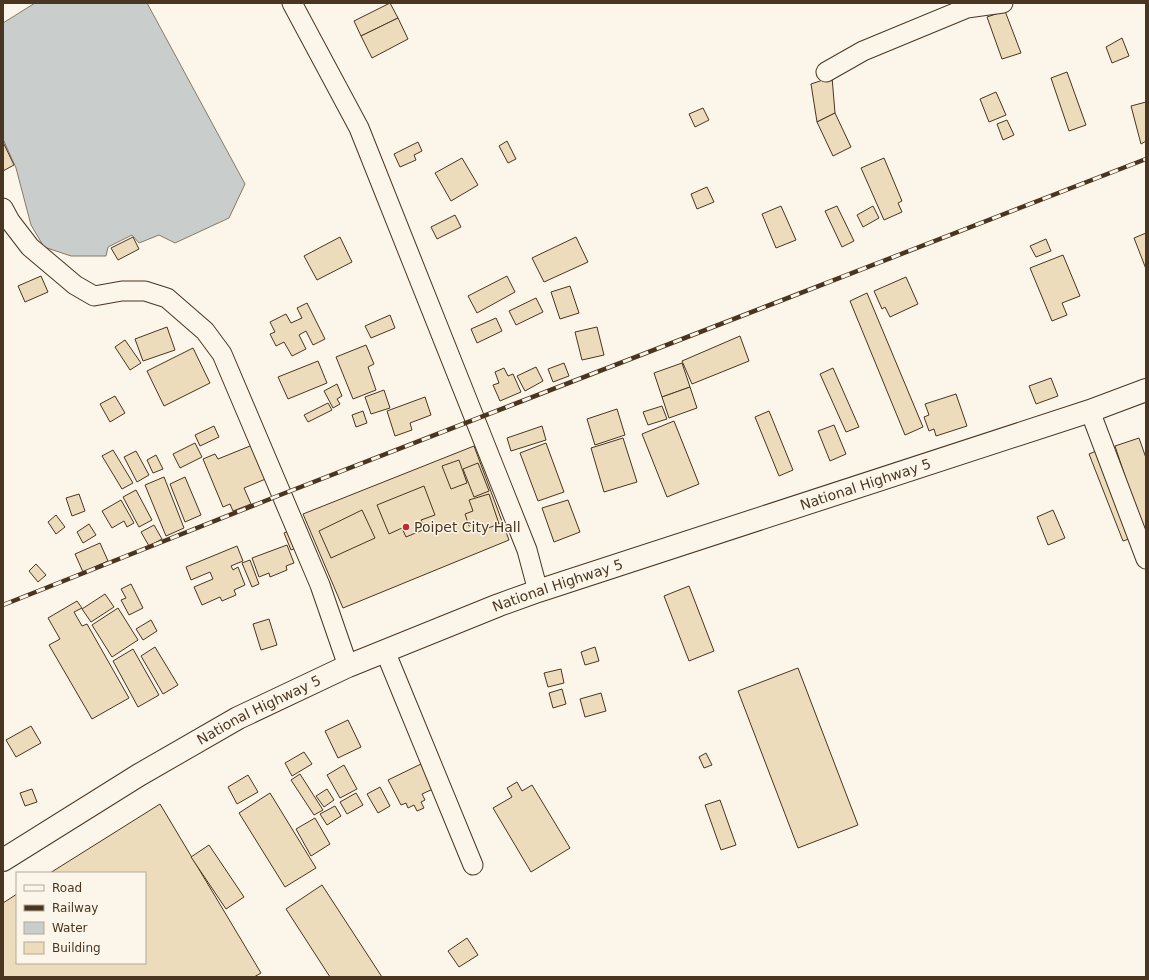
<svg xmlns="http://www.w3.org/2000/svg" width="1149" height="980" font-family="'DejaVu Sans',sans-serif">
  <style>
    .water { fill: #c9cecd; stroke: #887966 }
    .building { fill: #ecdcbc; stroke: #4a3520 }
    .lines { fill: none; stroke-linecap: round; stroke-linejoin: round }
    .minor-casing { stroke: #4a3520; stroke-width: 21 }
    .highway-casing { stroke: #4a3520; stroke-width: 24 }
    .minor { stroke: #fbf6e9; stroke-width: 19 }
    .highway { stroke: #fbf6e9; stroke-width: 22 }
    .rail-casing { stroke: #4a3520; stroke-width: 4.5 }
    .rail { stroke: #fbf6e9; stroke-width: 3; stroke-dasharray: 9; stroke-linecap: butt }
    .poi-dot { fill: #c62828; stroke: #fbf6e9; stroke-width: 1.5 }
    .labels { text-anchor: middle; stroke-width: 3; stroke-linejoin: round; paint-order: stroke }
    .street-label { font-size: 14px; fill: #4a3520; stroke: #fbf6e9 }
    .poi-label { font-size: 14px; fill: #4a3520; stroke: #fbf6e9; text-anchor: start }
  </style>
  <rect width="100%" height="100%" fill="#fbf6e9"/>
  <!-- water -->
  <polygon class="water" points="35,3 147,3 245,184 229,218 175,243 159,235 139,243 132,235 108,247 106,256 71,256 44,247 31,225 16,168 3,139 3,23"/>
  <!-- building -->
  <g class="building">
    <polygon points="390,3 398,18 361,36 354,21"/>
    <polygon points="1005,11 1021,53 1002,59 987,17"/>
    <polygon points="398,18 408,39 372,58 361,36"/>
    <polygon points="1122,38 1129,56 1112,63 1106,47"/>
    <polygon points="1067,72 1086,125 1069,131 1051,78"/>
    <polygon points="832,77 835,113 817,122 811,84"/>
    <polygon points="996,92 1006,115 989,122 980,99"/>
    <polygon points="1146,102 1146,141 1141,144 1131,106"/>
    <polygon points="703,108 709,120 695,127 689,114"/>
    <polygon points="835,113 851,147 833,156 817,122"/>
    <polygon points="1007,120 1014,135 1003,140 997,124"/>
    <polygon points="507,141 516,159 508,163 499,146"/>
    <polygon points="3,142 14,165 3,171"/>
    <polygon points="418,142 422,151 414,155 416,160 400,167 394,154"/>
    <polygon points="462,158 478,185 451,201 435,173"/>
    <polygon points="884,158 902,201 898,203 902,212 884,220 861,168"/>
    <polygon points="707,187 714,202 697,209 691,194"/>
    <polygon points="781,206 796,240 776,248 762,214"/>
    <polygon points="837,206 854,241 842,247 825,211"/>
    <polygon points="873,206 879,218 863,227 857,215"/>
    <polygon points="455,215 461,227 437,239 431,227"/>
    <polygon points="1146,233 1146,269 1134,238"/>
    <polygon points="133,237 139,249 118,260 111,248"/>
    <polygon points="340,237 352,262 317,280 304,256"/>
    <polygon points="576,237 588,262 544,282 532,258"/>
    <polygon points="1046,239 1051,251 1036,257 1030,246"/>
    <polygon points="1063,255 1080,296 1062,303 1067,315 1052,321 1030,268"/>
    <polygon points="41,276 48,292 25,302 18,286"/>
    <polygon points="507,276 515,292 477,313 468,296"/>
    <polygon points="906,277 918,304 890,317 885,307 882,309 874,291"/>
    <polygon points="570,286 579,313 560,319 551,292"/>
    <polygon points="867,293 923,427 905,435 850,301"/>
    <polygon points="536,298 543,312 516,325 509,311"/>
    <polygon points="307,303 325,339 313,345 306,331 299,335 306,349 292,356 284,342 276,346 270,334 275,332 270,322 286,314 291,323 302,318 297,308"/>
    <polygon points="390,315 395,328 371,338 365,326"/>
    <polygon points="496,318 502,331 477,343 471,329"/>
    <polygon points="167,327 175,350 143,361 135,339"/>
    <polygon points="597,327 604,355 582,360 575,332"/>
    <polygon points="740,336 749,361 692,384 682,361"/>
    <polygon points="125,340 141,363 130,370 115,347"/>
    <polygon points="366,345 374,364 368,367 376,390 353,399 336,357"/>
    <polygon points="193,348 210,383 164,406 147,371"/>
    <polygon points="318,361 327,383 288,399 278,377"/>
    <polygon points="564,363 569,376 553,382 548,369"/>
    <polygon points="682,363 690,387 662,397 654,373"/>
    <polygon points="536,367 543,381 525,391 517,376"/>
    <polygon points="504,368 508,376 513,374 521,392 500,401 493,385 499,383 495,372"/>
    <polygon points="833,368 859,427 846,432 820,374"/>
    <polygon points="1051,378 1058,396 1036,404 1029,386"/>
    <polygon points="337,384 342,396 337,399 340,404 333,408 324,391"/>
    <polygon points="690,387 697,408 669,418 662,397"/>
    <polygon points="384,390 390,408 371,414 365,397"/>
    <polygon points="956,394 967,426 936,436 934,429 929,431 924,417 929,415 925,404"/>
    <polygon points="115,396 125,413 110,422 100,404"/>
    <polygon points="425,397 431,415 410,423 412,430 395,436 387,411"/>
    <polygon points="328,403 332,410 308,422 304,415"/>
    <polygon points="662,406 667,419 648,425 643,412"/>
    <polygon points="617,409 625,435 595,445 587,419"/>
    <polygon points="363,411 367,423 356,427 352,415"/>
    <polygon points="769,411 793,470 779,476 755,417"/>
    <polygon points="674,421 699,484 667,497 642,434"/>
    <polygon points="834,425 846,454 830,461 818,431"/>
    <polygon points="214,426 219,437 200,446 195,435"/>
    <polygon points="542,426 546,440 511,451 507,438"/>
    <polygon points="623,438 637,482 604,492 591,448"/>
    <polygon points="1139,438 1146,458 1146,540 1115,446"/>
    <polygon points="195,443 202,457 180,468 173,454"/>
    <polygon points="546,443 564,492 538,501 520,453"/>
    <polygon points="255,444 268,478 244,488 251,504 233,511 230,504 223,507 203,459 215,454 218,459"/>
    <polygon points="474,446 509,540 343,608 303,514"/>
    <polygon points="1101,449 1135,537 1123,541 1089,454"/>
    <polygon points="113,450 133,483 122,489 102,456"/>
    <polygon points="136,451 149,475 137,482 124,457"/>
    <polygon points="156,455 163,469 153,473 147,460"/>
    <polygon points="459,460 467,483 451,489 442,466"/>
    <polygon points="478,463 489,491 474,497 463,469"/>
    <polygon points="164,477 184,528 166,536 145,485"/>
    <polygon points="185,477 201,515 185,522 170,484"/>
    <polygon points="424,486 435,515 421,520 425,529 406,537 402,528 389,534 377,505"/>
    <polygon points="136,490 152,520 139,527 123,497"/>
    <polygon points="79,494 85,511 72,516 66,498"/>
    <polygon points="489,494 499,524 480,531 477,523 469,526 465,514 473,511 469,500"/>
    <polygon points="121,500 134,523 127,527 124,521 112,528 102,511"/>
    <polygon points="568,500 580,532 554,542 542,508"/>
    <polygon points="362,510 375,538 331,558 319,531"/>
    <polygon points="1053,510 1065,538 1048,545 1037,517"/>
    <polygon points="56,515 65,527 56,534 48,522"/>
    <polygon points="89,524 96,535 83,543 77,532"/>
    <polygon points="154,525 162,539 149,546 141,532"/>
    <polygon points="294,529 301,546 291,550 284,533"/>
    <polygon points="100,543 108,561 83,572 75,554"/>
    <polygon points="287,545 294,563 286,566 287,570 270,577 269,573 259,577 252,558"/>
    <polygon points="237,546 243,561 231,566 233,570 238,567 245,585 234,590 236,595 222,601 220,597 202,605 194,587 213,579 210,572 191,580 186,567"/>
    <polygon points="250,560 259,584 252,587 242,563"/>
    <polygon points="36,564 46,575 38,582 29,571"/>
    <polygon points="131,584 143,608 129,615 121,600 126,598 121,589"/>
    <polygon points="689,586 714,651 689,661 664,596"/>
    <polygon points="105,594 114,607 91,622 82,609"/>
    <polygon points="77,601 82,608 74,612 82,626 87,624 129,698 92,719 49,645 60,639 48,618"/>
    <polygon points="118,608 138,640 112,657 92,625"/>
    <polygon points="269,619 277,645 261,650 253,624"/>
    <polygon points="151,620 157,631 143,640 136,629"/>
    <polygon points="155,647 178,685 163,694 141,656"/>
    <polygon points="595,647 599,661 585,665 581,652"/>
    <polygon points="133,649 159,695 138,707 113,661"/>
    <polygon points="798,668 858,825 798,848 738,691"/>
    <polygon points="561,669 564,683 548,687 544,673"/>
    <polygon points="562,689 566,704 553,708 549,693"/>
    <polygon points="601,693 606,711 585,717 580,699"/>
    <polygon points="348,720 361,747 338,758 325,731"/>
    <polygon points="31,726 41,743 16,757 6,740"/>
    <polygon points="304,752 312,764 292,776 285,763"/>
    <polygon points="706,753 712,765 704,768 699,757"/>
    <polygon points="421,764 433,789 422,794 425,800 421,802 424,808 417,811 414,805 408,808 406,803 401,805 388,780"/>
    <polygon points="344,765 357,789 340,798 327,775"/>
    <polygon points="300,774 323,810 314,815 291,780"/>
    <polygon points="248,775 258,792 237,804 228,787"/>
    <polygon points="517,782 522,791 532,785 570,848 531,872 493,808 512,797 507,788"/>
    <polygon points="380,787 390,806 378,813 367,794"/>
    <polygon points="32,789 37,802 25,806 20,793"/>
    <polygon points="327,789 334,800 324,807 316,796"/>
    <polygon points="270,793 316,868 285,887 239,813"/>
    <polygon points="356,793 363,805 347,814 340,802"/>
    <polygon points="720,800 736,845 721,850 705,805"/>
    <polygon points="160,804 261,973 254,977 3,977 3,903 17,894 17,963 145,963 145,873 50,873"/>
    <polygon points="335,806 341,816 327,825 320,814"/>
    <polygon points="315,818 330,844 311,856 296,829"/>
    <polygon points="209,845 244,897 226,909 191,857"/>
    <polygon points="322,885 382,977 330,977 286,909"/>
    <polygon points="467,938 478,955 459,967 448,951"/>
  </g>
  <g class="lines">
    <!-- minor casing -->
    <g class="minor-casing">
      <g id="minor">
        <polyline points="292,3 359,128 527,550 538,591"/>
        <polyline points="826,72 863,51 967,8 1003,3"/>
        <polyline points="3,208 10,221 30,247 75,285 94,296 122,291 145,291 167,298 205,331 222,354 320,585 348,666"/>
        <polyline points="1090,411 1146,559"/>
        <polyline points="385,651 473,865"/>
      </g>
    </g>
    <!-- highway casing -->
    <g class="highway-casing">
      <g id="highway">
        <path id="s1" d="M3,860L139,775L238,718L348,666L499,605L538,591L1090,411L1146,390"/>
      </g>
    </g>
    <!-- minor -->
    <use href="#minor" class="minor"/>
    <!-- highway -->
    <use href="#highway" class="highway"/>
    <!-- rail casing -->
    <g class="rail-casing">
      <polyline id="rail" points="3,605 280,495 1146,159"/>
    </g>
    <!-- rail -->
    <use href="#rail" class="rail"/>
  </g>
  <!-- markers -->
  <circle class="poi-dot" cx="406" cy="527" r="4"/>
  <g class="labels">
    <!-- street labels -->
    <g class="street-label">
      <text dy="5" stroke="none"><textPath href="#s1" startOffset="945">National Highway 5</textPath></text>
      <text dy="5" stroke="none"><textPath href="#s1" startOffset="621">National Highway 5</textPath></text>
      <text dy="5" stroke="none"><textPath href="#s1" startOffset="297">National Highway 5</textPath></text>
    </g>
    <!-- poi labels -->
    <g class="poi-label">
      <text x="414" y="532">Poipet City Hall</text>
    </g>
  </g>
  <!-- border -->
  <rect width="1149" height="980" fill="none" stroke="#4a3520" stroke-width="8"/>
  <!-- legend -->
  <rect x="16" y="872" width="130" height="92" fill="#fbf6e9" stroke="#b4a999"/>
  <rect x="24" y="885" width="20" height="6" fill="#fbf6e9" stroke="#b4a999"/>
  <text x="52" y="892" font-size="12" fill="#4a3520">Road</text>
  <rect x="24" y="905" width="20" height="6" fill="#4a3520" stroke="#b4a999"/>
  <text x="52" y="912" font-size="12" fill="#4a3520">Railway</text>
  <rect x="24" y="922" width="20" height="12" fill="#c9cecd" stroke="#b4a999"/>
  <text x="52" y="932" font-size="12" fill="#4a3520">Water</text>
  <rect x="24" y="942" width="20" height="12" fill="#ecdcbc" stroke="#b4a999"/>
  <text x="52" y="952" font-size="12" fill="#4a3520">Building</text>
</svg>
